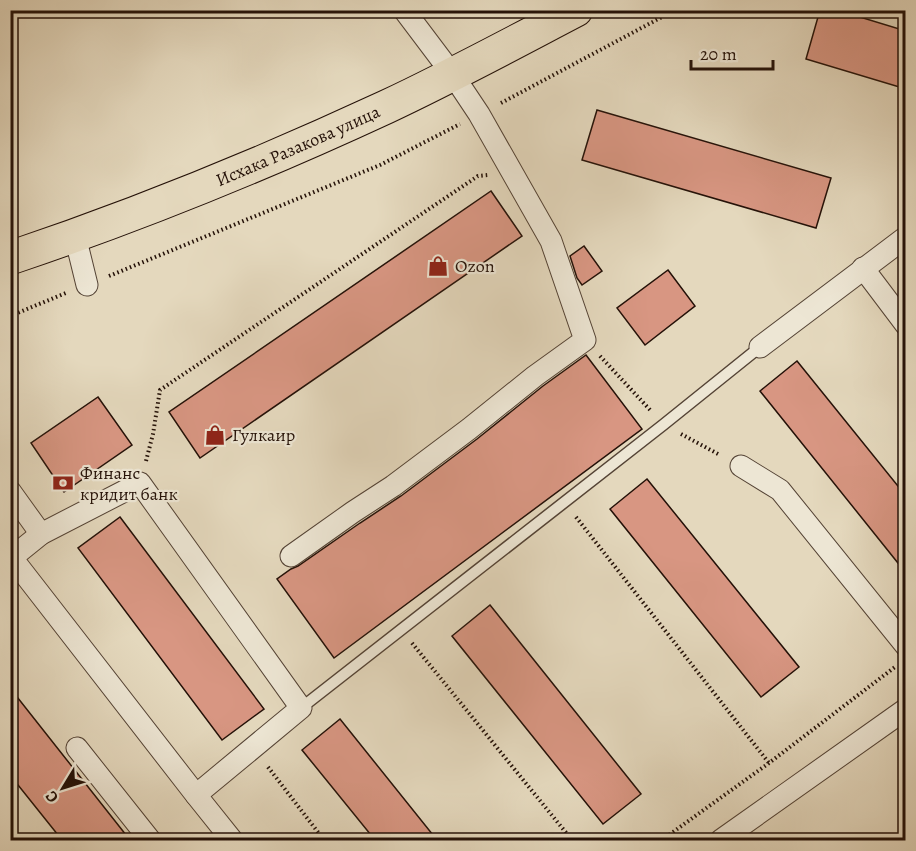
<svg xmlns="http://www.w3.org/2000/svg" width="916" height="851" font-family="Alegreya,serif">
  <style>
    .building { fill: #d89682; stroke: #241108; stroke-width: 1.5 }
    .lines { fill: none; stroke-linecap: round; stroke-linejoin: round }
    .service-casing { stroke: #544335; stroke-width: 13 }
    .minor-casing { stroke: #544335; stroke-width: 23 }
    .primary-casing { stroke: #241108; stroke-width: 35 }
    .path { stroke: #241108; stroke-width: 4; stroke-dasharray: 1.5 3; stroke-linecap: butt }
    .service { stroke: #ede6d4; stroke-width: 10 }
    .minor { stroke: #ede6d4; stroke-width: 21 }
    .primary { stroke: #e4d8bd; stroke-width: 33 }
    .labels { text-anchor: middle; stroke-width: 4.5; stroke-linejoin: round; paint-order: stroke }
    .street-label { font-size: 18px; fill: #241108; stroke: #ede6d4 }
    .poi-label { font-size: 18px; fill: #241108; stroke: #ede6d4; text-anchor: start }
  </style>
  <rect width="100%" height="100%" fill="#e4d8bd"/>
  <filter id="stains"><feTurbulence type="fractalNoise" baseFrequency=".00333" numOctaves="4"/><feColorMatrix values="0 0 0 0 .2 0 0 0 0 .09 0 0 0 0 .02 0 0 0 .5 -.17"/></filter>
  <radialGradient id="worn" r=".72"><stop offset=".6" stop-color="#630" stop-opacity="0"/><stop offset="1" stop-color="#630" stop-opacity=".3"/></radialGradient>
  <!-- building -->
  <g class="building">
    <polygon points="820,10 837,10 906,31 906,89 806,59"/>
    <polygon points="597,110 831,178 816,228 582,160"/>
    <polygon points="491,191 522,236 200,458 169,412"/>
    <polygon points="584,246 602,271 582,285 577,278 570,256"/>
    <polygon points="668,270 695,306 645,345 617,308"/>
    <polygon points="586,355 642,429 334,658 277,579 291,569 298,566 360,523 401,496 477,439 543,386"/>
    <polygon points="797,361 906,496 906,573 760,391"/>
    <polygon points="98,397 132,445 64,492 31,443"/>
    <polygon points="647,479 799,667 761,697 610,509"/>
    <polygon points="120,517 264,709 222,740 78,548"/>
    <polygon points="490,605 641,794 603,824 452,636"/>
    <polygon points="10,688 130,840 62,840 10,775"/>
    <polygon points="340,719 437,840 375,840 302,750"/>
  </g>
  <g class="lines">
    <!-- service casing -->
    <g class="service-casing">
      <polyline id="service" points="301,708 663,425 760,347"/>
    </g>
    <!-- minor casing -->
    <g class="minor-casing">
      <g id="minor">
        <polyline points="75,236 87,285"/>
        <polyline points="863,268 906,325"/>
        <polyline points="760,347 906,237"/>
        <polyline points="741,466 780,490 906,646"/>
        <polyline points="10,491 41,534"/>
        <polyline points="291,556 353,512 393,486 469,429 535,376 585,340 551,241 479,114 453,75 404,10"/>
        <polyline points="12,558 196,795 232,840"/>
        <polyline points="10,559 41,534 140,483 301,708 196,795"/>
        <polyline points="77,748 150,840"/>
        <polyline points="721,840 906,709"/>
      </g>
    </g>
    <!-- primary casing -->
    <g class="primary-casing">
      <g id="primary">
        <path id="s1" d="M10,258C138,215 263,164 386,107C450,77 513,43 576,10"/>
      </g>
    </g>
    <!-- path -->
    <g class="path">
      <polyline points="501,103 675,10"/>
      <polyline points="109,276 380,165 460,124"/>
      <polyline points="10,316 66,293"/>
      <polyline points="600,356 652,412"/>
      <polyline points="681,434 720,455"/>
      <polyline points="146,461 153,434 160,390 478,176 488,175"/>
      <polyline points="576,517 769,763"/>
      <polyline points="412,643 572,840"/>
      <polyline points="268,767 324,840"/>
      <polyline points="662,840 769,763 895,667"/>
    </g>
    <!-- service -->
    <use href="#service" class="service"/>
    <!-- minor -->
    <use href="#minor" class="minor"/>
    <!-- primary -->
    <use href="#primary" class="primary"/>
  </g>
  <!-- icons -->
  <defs>
    <g id="shop-bare" transform="scale(1.62)"><path d="M-5-2.5h2.3a2.7 3.5 0 0 1 5.4 0H5L5.5 6h-11ZM-1.5-2.5h3a1.5 2.3 0 0 0-3 0Z" fill="#8f2418" stroke="#ede6d4" stroke-width="2.5" paint-order="stroke"/></g>
    <g id="bank-bare" transform="scale(1.62)"><path d="M-6-4H6V4H-6ZM0-2.3a2.3 2.3 0 1 0 0 4.6a2.3 2.3 0 1 0 0-4.6Z" fill="#8f2418" stroke="#ede6d4" stroke-width="2.5" paint-order="stroke"/></g>
  </defs>
  <g fill-rule="evenodd">
    <use href="#shop-bare" x="438" y="266"/>
    <use href="#shop-bare" x="215" y="435"/>
    <use href="#bank-bare" x="63" y="483"/>
  </g>
  <g class="labels">
    <!-- street labels -->
    <g class="street-label">
      <text dy="6" stroke="none"><textPath href="#s1" startOffset="309">Исхака Разакова улица</textPath></text>
    </g>
    <!-- poi labels -->
    <g class="poi-label">
      <text x="455" y="272">Ozon</text>
      <text x="232" y="441">Гулкаир</text>
      <text x="80" y="479">Финанс<tspan x="80" dy="21">кридит банк</tspan></text>
    </g>
  </g>
  <!-- margin -->
  <rect width="916" height="851" fill="none" stroke="#e4d8bd" stroke-width="36"/>
  <rect x="12" y="12" width="892" height="827" fill="none" stroke="#241108" stroke-width="3"/>
  <rect x="18" y="18" width="880" height="815" fill="none" stroke="#241108" stroke-width="1.5"/>
  <!-- north arrow -->
  <g transform="translate(63 788) rotate(232)" stroke="#ede6d4" stroke-width="4.5" paint-order="stroke">
  <path d="M0-4.5L10 22L0 15L-10 22Z" fill="#241108"/>
  <text y="-9" font-size="16" font-weight="bold" text-anchor="middle" fill="#241108">С</text>
  </g>
  <!-- scale -->
  <path d="M691 60v9h82v-9" fill="none" stroke="#241108" stroke-width="3"/>
  <text x="700" y="60" font-size="18" fill="#241108" stroke="#ede6d4" stroke-width="4.5" paint-order="stroke">20 m</text>
  <rect width="100%" height="100%" filter="url(#stains)"/>
  <rect width="100%" height="100%" fill="url(#worn)"/>
</svg>
